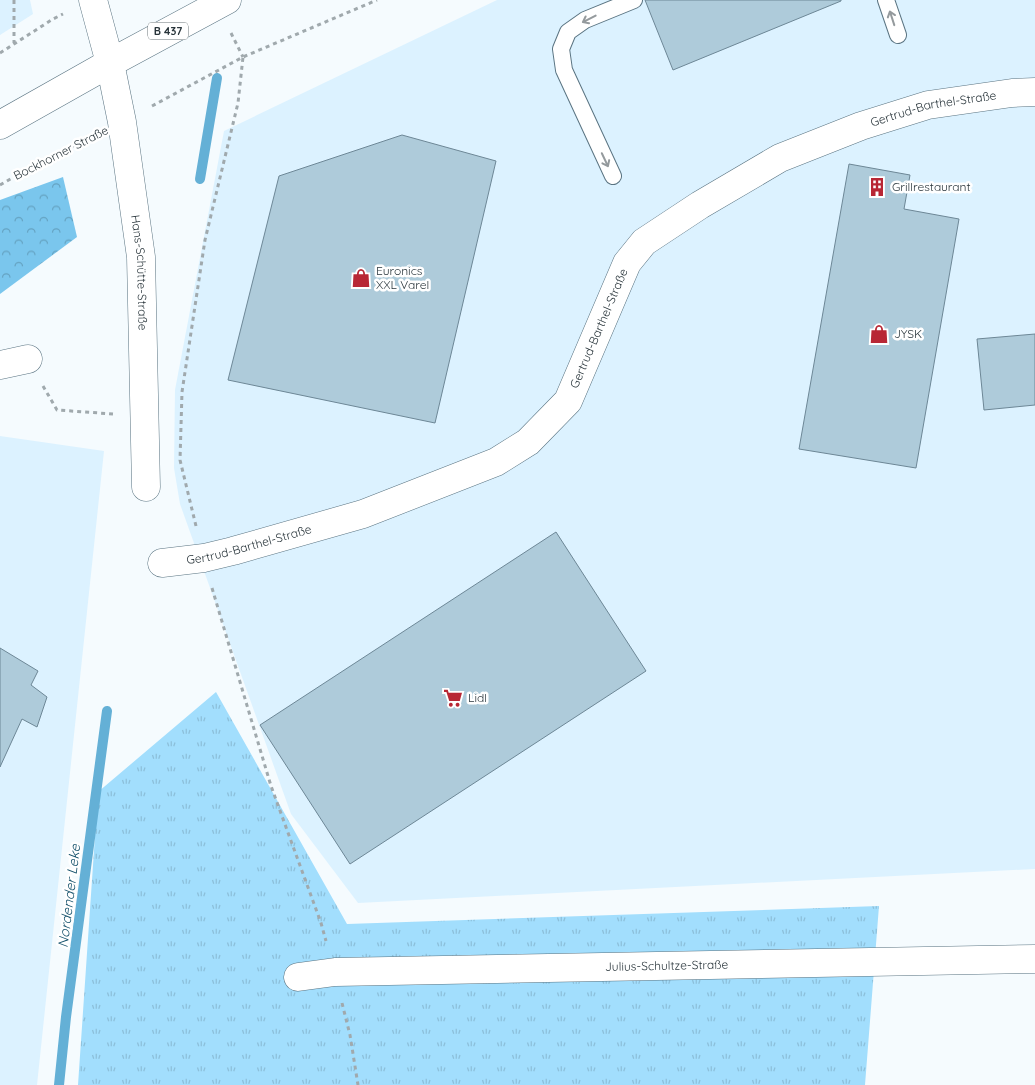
<svg xmlns="http://www.w3.org/2000/svg" width="1035" height="1085" font-family="Quicksand,sans-serif">
  <style>
    .built { fill: #dcf2ff }
    .grass { fill: url(#grass-tufts) }
    .forest { fill: url(#forest-crowns) }
    .lines { fill: none; stroke-linecap: round; stroke-linejoin: round }
    .stream { stroke: #64b0d6; stroke-width: 10 }
    .building { fill: #aecbda; stroke: #6d8796 }
    .lane-casing { stroke: #5a7482; stroke-width: 18 }
    .street-casing { stroke: #5a7482; stroke-width: 29 }
    .secondary-casing { stroke: #5a7482; stroke-width: 29 }
    .primary-casing { stroke: #5a7482; stroke-width: 29 }
    .path { stroke: #a0a9ad; stroke-width: 3; stroke-dasharray: 4 4; stroke-linecap: butt }
    .lane { stroke: #fff; stroke-width: 16 }
    .street { stroke: #fff; stroke-width: 28 }
    .secondary { stroke: #fff; stroke-width: 28 }
    .primary { stroke: #fff; stroke-width: 28 }
    .oneway { stroke: #949a9d }
    .labels { text-anchor: middle; stroke-width: 5; stroke-linejoin: round; paint-order: stroke }
    .shield { fill: #fff; stroke: #697276; stroke-width: 1 }
    .shield-label { font-size: 11px; font-weight: bold; fill: #29353b }
    .street-label { font-size: 12px; fill: #29353b; stroke: #fff }
    .poi-label { font-size: 12px; fill: #29353b; stroke: #fff; text-anchor: start }
    .water-label { font-size: 14px; font-style: italic; fill: #13506a; stroke: #fff }
  </style>
  <defs>
    <pattern id="grass-tufts" width="24" height="20" patternUnits="userSpaceOnUse" patternTransform="scale(1.25)"><rect width="24" height="20" fill="#a2defd"/><path d="M3 7l-1-3M5 7V3M7 7l1-3M15 17l-1-3M17 17v-4M19 17l1-3" fill="none" stroke="#8cbfda"/></pattern>
    <pattern id="forest-crowns" width="20" height="18" patternUnits="userSpaceOnUse" patternTransform="scale(1.25)"><rect width="20" height="18" fill="#7ac6ed"/><path d="M2 6a3 3 0 1 1 6 0M12 15a3 3 0 1 1 6 0" fill="none" stroke="#64a2c1"/></pattern>
  </defs>
  <rect width="100%" height="100%" fill="#f5fbfe"/>
  <!-- built -->
  <g class="built">
    <polygon points="0,0 30,0 33,14 0,35"/>
    <polygon points="497,0 1035,0 1035,869 358,903 291,814 180,504 174,468 175,390 224,131"/>
    <polygon points="0,436 104,451 37,1085 0,1085"/>
  </g>
  <!-- grass -->
  <polygon class="grass" points="216,692 347,924 879,906 865,1085 78,1085 98,792"/>
  <!-- forest -->
  <polygon class="forest" points="63,177 77,237 0,294 0,200"/>
  <g class="lines">
    <!-- stream -->
    <g class="stream">
      <polyline points="200,179 217,78"/>
      <polyline points="59,1085 66,1017 107,711"/>
    </g>
  </g>
  <!-- building -->
  <g class="building">
    <polygon points="645,0 841,0 841,1 673,70"/>
    <polygon points="402,135 496,161 435,423 228,380 279,176"/>
    <polygon points="849,164 910,175 904,209 959,219 916,468 799,449"/>
    <polygon points="1035,334 1035,405 984,410 977,339"/>
    <polygon points="556,532 646,671 350,864 260,725"/>
    <polygon points="0,648 38,671 31,685 47,697 37,727 22,719 0,767"/>
  </g>
  <g class="lines">
    <!-- lane casing -->
    <g class="lane-casing">
      <g id="lane">
        <polyline points="886,0 898,35"/>
        <polyline points="613,176 564,70 561,49 568,32 585,20 634,0"/>
      </g>
    </g>
    <!-- street casing -->
    <g class="street-casing">
      <g id="street">
        <path id="s1" d="M110,63L122,122L141,257L146,487"/>
        <polyline points="0,365 28,359"/>
        <path id="s2" d="M162,563L204,558L233,551L363,514L496,462L528,442L568,401L627,263L644,242L700,205L780,158L861,126L928,105L1012,93L1035,92"/>
        <path id="s3" d="M298,977L335,972L1035,959"/>
      </g>
    </g>
    <!-- secondary casing -->
    <g class="secondary-casing">
      <polyline id="secondary" points="93,0 110,63"/>
    </g>
    <!-- primary casing -->
    <g class="primary-casing">
      <polyline id="primary" points="0,125 110,63 227,0"/>
    </g>
    <!-- path -->
    <g class="path">
      <polyline points="14,0 14,43"/>
      <polyline points="231,33 243,57"/>
      <polyline points="0,53 53,19 63,14"/>
      <polyline points="152,106 243,57 377,0"/>
      <polyline points="0,185 40,162 93,136"/>
      <polyline points="43,386 57,410 113,414"/>
      <polyline points="196,526 180,460 182,392 205,240 238,103 243,57"/>
      <polyline points="212,588 271,786 321,923 326,941"/>
      <polyline points="342,1003 350,1035 358,1085"/>
    </g>
    <!-- lane -->
    <use href="#lane" class="lane"/>
    <!-- street -->
    <use href="#street" class="street"/>
    <!-- secondary -->
    <use href="#secondary" class="secondary"/>
    <!-- primary -->
    <use href="#primary" class="primary"/>
  </g>
  <!-- one-way arrows -->
  <defs><path id="oneway-shaft" d="M-6 0H5M1.5-3L5.5 0L1.5 3" fill="none" stroke-width="1.6" stroke-linecap="round" stroke-linejoin="round" transform="scale(1.25)"/></defs>
  <g class="oneway">
    <use href="#oneway-shaft" transform="translate(892 18) rotate(-108)"/>
    <use href="#oneway-shaft" transform="translate(589 19) rotate(153)"/>
    <use href="#oneway-shaft" transform="translate(605 160) rotate(65)"/>
  </g>
  <!-- icons -->
  <defs>
    <g id="building-bare" transform="scale(1.5)"><path d="M-4-6H4V6H1V3H-1V6H-4ZM-2.5-4.3h1.7v1.8h-1.7ZM.8-4.3h1.7v1.8H.8ZM-2.5-1h1.7V.8h-1.7ZM.8-1h1.7V.8H.8Z" fill="#b82735" stroke="#fff" stroke-width="2.5" paint-order="stroke"/></g>
    <g id="shop-bare" transform="scale(1.5)"><path d="M-5-2.5h2.3a2.7 3.5 0 0 1 5.4 0H5L5.5 6h-11ZM-1.5-2.5h3a1.5 2.3 0 0 0-3 0Z" fill="#b82735" stroke="#fff" stroke-width="2.5" paint-order="stroke"/></g>
    <g id="supermarket-bare" transform="scale(1.5)"><path d="M-6-5.5h2.5l.6 2H6L4.5 2H-2.5L-4.4-4H-6ZM-1.5 3.2a1.3 1.3 0 1 0 .1 0ZM3 3.2a1.3 1.3 0 1 0 .1 0Z" fill="#b82735" stroke="#fff" stroke-width="2.5" paint-order="stroke"/></g>
  </defs>
  <g fill-rule="evenodd">
    <use href="#building-bare" x="877" y="187"/>
    <use href="#shop-bare" x="361" y="278"/>
    <use href="#shop-bare" x="879" y="334"/>
    <use href="#supermarket-bare" x="453" y="698"/>
  </g>
  <g class="labels">
    <!-- shield labels -->
    <rect class="shield" x="148" y="22.5" width="40" height="17" rx="4"/>
    <g class="shield-label">
      <text x="168" y="35">B 437</text>
    </g>
    <!-- street labels -->
    <g class="street-label">
      <text dy="4" stroke="none"><textPath href="#s2" startOffset="944">Gertrud-Barthel-Straße</textPath></text>
      <text transform="translate(61 153) rotate(-27)" y="4">Bockhorner Straße</text>
      <text dy="4" stroke="none"><textPath href="#s1" startOffset="212">Hans-Schütte-Straße</textPath></text>
      <text dy="4" stroke="none"><textPath href="#s2" startOffset="524">Gertrud-Barthel-Straße</textPath></text>
      <text dy="4" stroke="none"><textPath href="#s2" startOffset="89">Gertrud-Barthel-Straße</textPath></text>
      <text dy="4" stroke="none"><textPath href="#s3" startOffset="369">Julius-Schultze-Straße</textPath></text>
    </g>
    <!-- poi labels -->
    <g class="poi-label">
      <text x="892" y="191">Grillrestaurant</text>
      <text x="376" y="275">Euronics<tspan x="376" dy="14">XXL Varel</tspan></text>
      <text x="894" y="338">JYSK</text>
      <text x="468" y="702">Lidl</text>
    </g>
    <!-- water labels -->
    <g class="water-label">
      <text transform="translate(69 896) rotate(-83)" y="5">Nordender Leke</text>
    </g>
  </g>
</svg>
